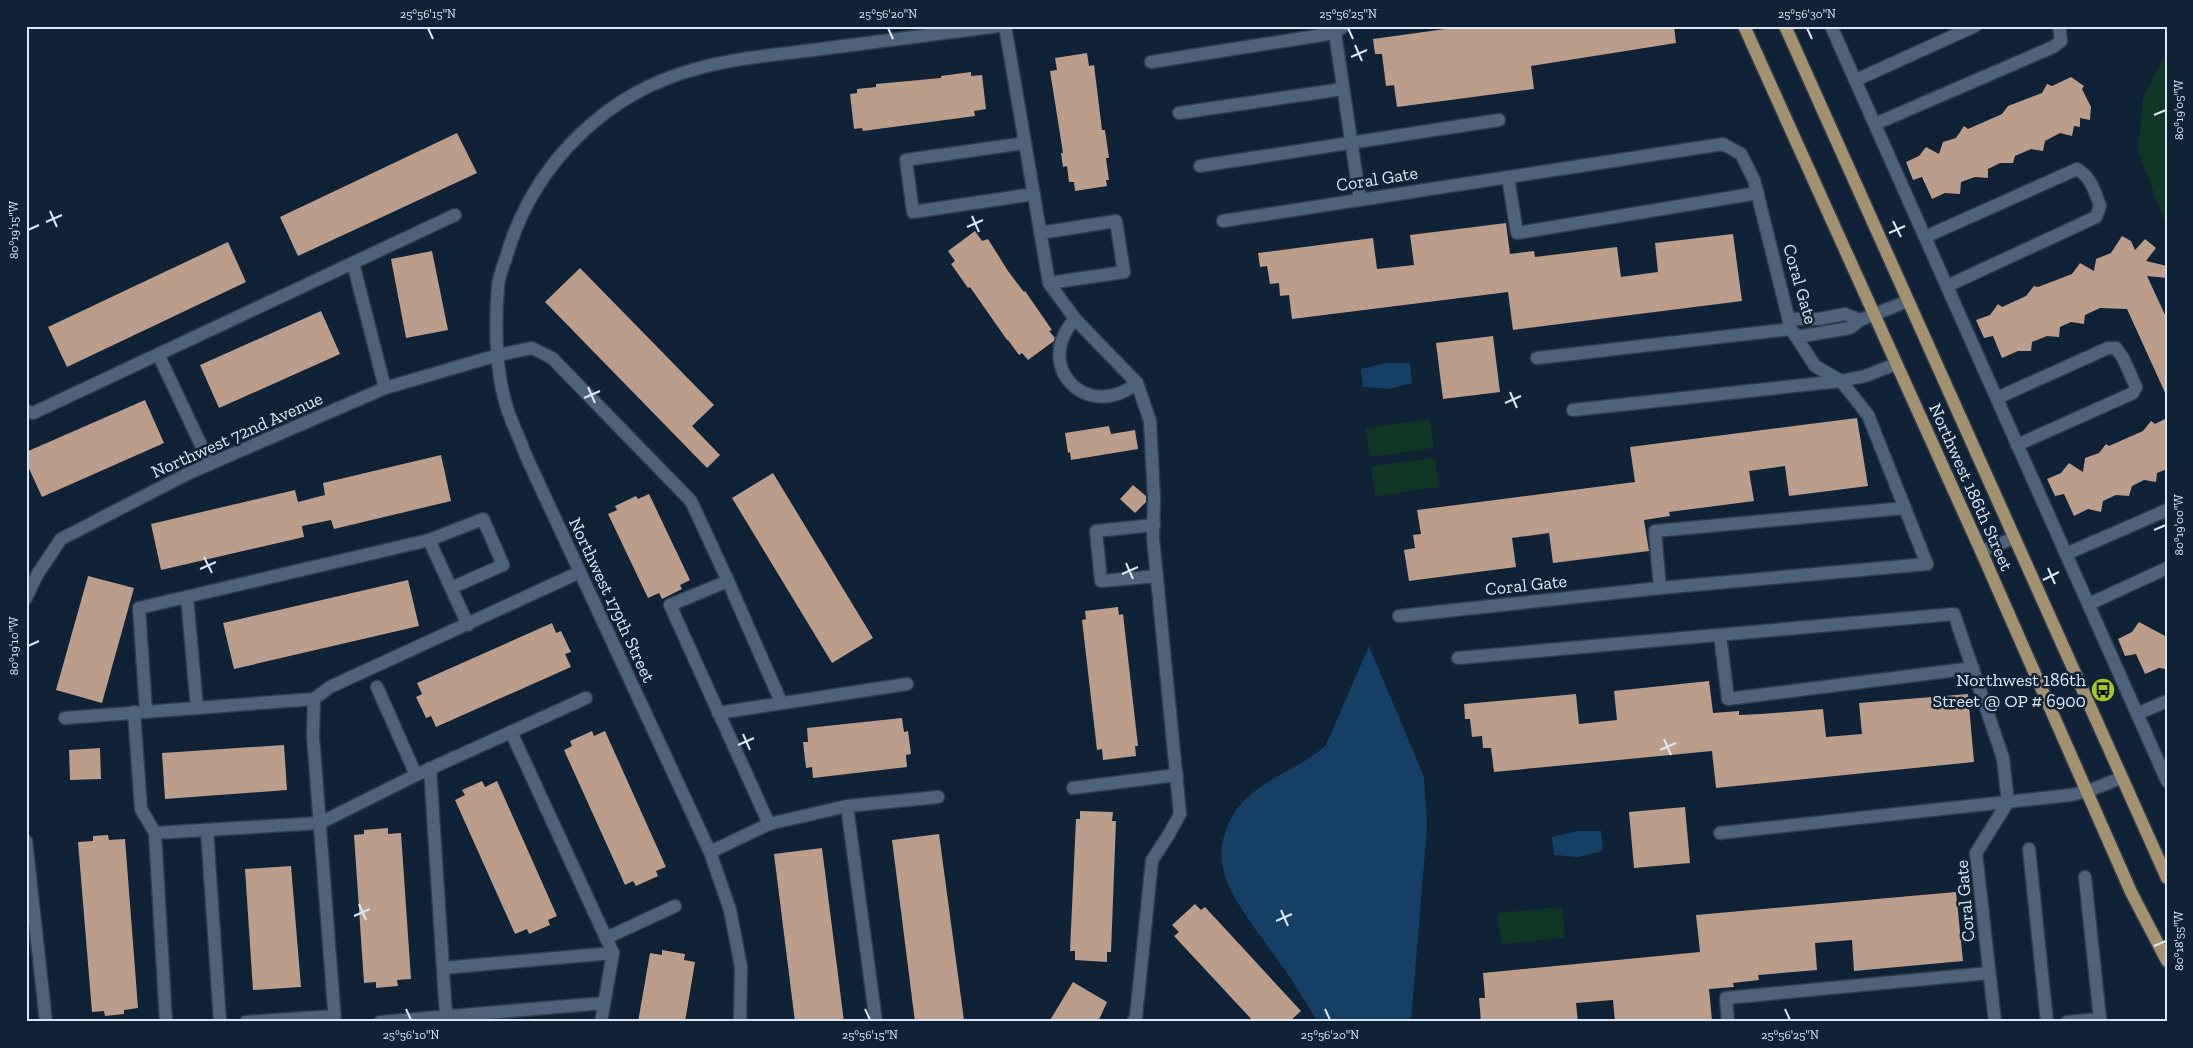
<svg xmlns="http://www.w3.org/2000/svg" width="2193" height="1048" font-family="'Zilla Slab',serif">
  <style>
    .green { fill: #103726 }
    .water { fill: #163f65 }
    .building { fill: #bb9d8c }
    .lines { fill: none; stroke-linecap: round; stroke-linejoin: round }
    .minor-casing { stroke: #303b4c; stroke-width: 15 }
    .major-casing { stroke: #303b4c; stroke-width: 15 }
    .minor { stroke: #4e6379; stroke-width: 12 }
    .major { stroke: #a49171; stroke-width: 12 }
    .ticks { fill: none; stroke: #dbe7f4; stroke-width: 2 }
    .labels { text-anchor: middle; stroke-width: 5; stroke-linejoin: round; paint-order: stroke }
    .street-label { font-size: 18px; fill: #dbe7f4; stroke: #102235 }
    .poi-label { font-size: 18px; fill: #dbe7f4; stroke: #102235; text-anchor: end }
    .neatline { fill: none; stroke: #dbe7f4; stroke-width: 2 }
    .ticks-label { font-size: 12px; text-anchor: middle; fill: #dbe7f4 }
  </style>
  <rect width="100%" height="100%" fill="#102235"/>
  <!-- green -->
  <g class="green">
    <polygon points="2167,50 2167,228 2138,150 2143,99"/>
    <polygon points="1430,419 1434,448 1370,457 1366,428"/>
    <polygon points="1435,458 1439,487 1375,496 1371,466"/>
    <polygon points="1562,907 1565,938 1501,944 1498,913"/>
  </g>
  <!-- water -->
  <g class="water">
    <polygon points="1386,363 1410,363 1412,383 1389,389 1363,387 1361,369"/>
    <path d="M1369,646L1424,777L1427,827L1411,1022H1318C1307,1005 1297,987 1285,970C1266,942 1226,896 1222,863C1219,842 1228,818 1242,803C1265,777 1300,769 1326,745Z"/>
    <polygon points="1577,831 1601,831 1603,851 1579,857 1554,855 1552,837"/>
  </g>
  <!-- building -->
  <g class="building">
    <polygon points="1467,26 1674,26 1676,43 1531,66 1534,89 1397,107 1394,85 1386,86 1382,54 1375,54 1373,39"/>
    <polygon points="1087,53 1089,66 1094,65 1102,130 1105,130 1109,158 1106,158 1109,180 1106,180 1107,186 1075,191 1074,182 1069,182 1067,166 1063,167 1061,153 1063,153 1050,71 1057,70 1055,58"/>
    <polygon points="971,72 971,76 982,75 986,109 974,111 975,116 863,131 862,128 854,129 850,94 857,93 857,89 876,87 876,84 941,78 941,76"/>
    <polygon points="2071,77 2084,86 2082,89 2091,107 2090,120 2080,118 2080,127 2074,126 2072,136 2060,133 2045,141 2043,151 2031,149 2015,156 2013,163 2000,163 1988,169 1988,178 1975,177 1961,182 1960,194 1945,193 1932,199 1922,177 1913,180 1906,162 1919,156 1926,147 1939,154 1943,142 1956,138 1964,126 1968,129 2002,114 2008,106 2042,93 2047,84 2052,86"/>
    <polygon points="457,133 477,173 298,256 280,217"/>
    <polygon points="1506,223 1510,254 1534,251 1535,257 1617,247 1621,277 1658,272 1655,243 1733,234 1742,301 1513,330 1508,292 1292,319 1289,295 1280,296 1279,283 1270,284 1267,266 1260,267 1258,253 1373,238 1377,269 1414,265 1410,235"/>
    <polygon points="975,231 982,241 988,239 1008,271 1024,292 1025,291 1052,330 1049,331 1055,338 1054,341 1028,360 1022,353 1019,355 1008,340 1007,340 970,287 968,288 951,264 955,261 948,251"/>
    <polygon points="2122,236 2131,241 2135,250 2145,239 2156,248 2146,261 2167,266 2167,278 2147,276 2167,319 2167,397 2127,309 2100,308 2085,315 2084,324 2071,322 2060,327 2059,337 2047,336 2032,342 2031,351 2018,351 2002,358 1993,336 1984,338 1976,320 1990,315 1998,304 2002,307 2026,296 2034,286 2038,287 2072,274 2080,263 2094,271 2096,259 2111,253"/>
    <polygon points="228,242 246,282 67,367 48,327"/>
    <polygon points="432,251 448,330 406,338 391,259"/>
    <polygon points="580,268 714,405 692,426 720,455 707,468 545,302"/>
    <polygon points="321,311 340,354 219,408 200,365"/>
    <polygon points="1493,336 1500,392 1443,399 1436,343"/>
    <polygon points="145,400 164,443 42,497 26,462 26,452"/>
    <polygon points="1857,418 1868,486 1789,496 1785,466 1749,471 1754,501 1669,512 1670,516 1644,520 1649,551 1553,563 1549,533 1512,538 1516,567 1409,581 1404,550 1415,548 1413,535 1421,534 1417,510 1635,482 1630,447"/>
    <polygon points="2167,418 2167,469 2157,473 2156,482 2144,480 2132,486 2129,496 2116,495 2103,501 2101,512 2088,509 2074,516 2064,494 2055,496 2047,479 2061,473 2069,463 2083,472 2085,458 2099,453 2106,444 2109,446 2143,431 2151,421 2155,424"/>
    <polygon points="1109,426 1111,434 1135,430 1138,449 1071,460 1070,452 1068,453 1065,433"/>
    <polygon points="441,455 451,501 334,529 331,520 302,526 304,537 161,570 151,524 295,490 298,502 325,495 323,483"/>
    <polygon points="773,473 873,638 832,663 732,498"/>
    <polygon points="1133,485 1146,496 1146,502 1135,513 1120,499"/>
    <polygon points="649,494 690,580 680,585 682,589 662,599 659,593 648,598 608,514 617,510 615,506 636,496 638,499"/>
    <polygon points="88,576 134,588 102,703 56,690"/>
    <polygon points="408,580 419,626 234,669 223,623"/>
    <polygon points="1118,607 1119,615 1123,614 1138,746 1135,746 1136,756 1103,760 1102,749 1097,750 1082,620 1086,619 1085,611"/>
    <polygon points="2139,622 2167,637 2167,669 2159,668 2145,674 2136,654 2125,656 2118,639 2132,632"/>
    <polygon points="552,623 556,633 561,631 571,652 565,654 571,667 436,727 431,716 426,718 416,697 422,694 417,683"/>
    <polygon points="1709,681 1713,713 1739,711 1739,715 1761,714 1823,709 1826,737 1862,734 1859,703 1968,694 1974,762 1716,788 1712,751 1494,772 1491,748 1483,748 1482,736 1472,737 1470,719 1465,719 1464,704 1576,694 1579,724 1617,720 1614,691"/>
    <polygon points="902,718 904,732 908,731 911,754 906,755 907,767 813,778 812,767 806,768 803,742 808,742 807,728"/>
    <polygon points="592,731 594,736 605,731 666,867 656,871 658,876 636,886 633,881 625,885 564,750 572,746 570,741"/>
    <polygon points="284,745 287,790 165,799 162,753"/>
    <polygon points="100,748 101,779 70,780 69,750"/>
    <polygon points="482,781 485,787 497,781 557,916 548,920 550,925 529,934 527,929 515,934 455,800 465,795 462,790"/>
    <polygon points="1685,807 1690,863 1634,868 1629,812"/>
    <polygon points="1080,811 1113,812 1112,821 1116,821 1111,952 1107,952 1107,962 1075,960 1075,951 1070,951 1076,819 1080,819"/>
    <polygon points="388,828 388,834 401,833 411,979 397,980 398,986 376,988 376,982 364,983 354,835 364,834 364,830"/>
    <polygon points="939,834 964,1020 915,1022 892,840"/>
    <polygon points="108,835 109,840 125,839 138,1008 124,1010 124,1014 105,1016 104,1011 92,1012 78,842 93,841 93,836"/>
    <polygon points="822,848 844,1022 795,1022 774,854"/>
    <polygon points="291,866 301,987 253,990 245,869"/>
    <polygon points="1956,892 1963,961 1854,971 1852,940 1815,943 1817,970 1758,975 1759,980 1733,983 1734,987 1709,989 1712,1021 1615,1022 1613,1000 1576,1003 1578,1022 1481,1022 1479,998 1485,998 1483,973 1700,952 1696,915"/>
    <polygon points="1195,904 1201,910 1205,907 1301,1011 1289,1022 1254,1022 1174,936 1179,932 1172,925"/>
    <polygon points="662,950 685,954 684,960 695,962 685,1022 638,1022 650,953 662,955"/>
    <polygon points="1073,982 1107,1002 1098,1022 1049,1022"/>
  </g>
  <g class="lines">
    <!-- minor casing -->
    <g class="minor-casing">
      <g id="minor">
        <polyline points="1005,26 1049,283 1075,319 1137,383 1150,421 1154,498 1153,538 1180,814 1168,836 1152,860 1136,1017 1133,1022"/>
        <polyline points="1343,26 1335,33 1360,200"/>
        <polyline points="1831,26 2167,781"/>
        <polyline points="1151,62 1335,33"/>
        <polyline points="1856,80 1975,26"/>
        <polyline points="1179,113 1343,89"/>
        <polyline points="1875,124 2053,47 2061,41 2059,26"/>
        <polyline points="1025,143 906,160 913,212 1034,194"/>
        <polyline points="1200,166 1499,120"/>
        <polyline points="1508,177 1517,233 1758,193"/>
        <polyline points="1223,221 1723,144 1741,154 1754,180 1791,329 1815,366 1841,381 1868,415 1927,564 1660,588 1399,616"/>
        <polyline points="1040,233 1116,221 1124,272 1049,283"/>
        <path d="M1925,237L2077,169C2091,177 2095,192 2100,206L2096,217L1947,286"/>
        <polyline points="353,263 385,388"/>
        <path d="M1075,319C1032,366 1087,423 1137,383"/>
        <polyline points="1789,319 1819,319 1845,314 1860,320"/>
        <polyline points="1796,337 1850,328 1860,320 1908,301"/>
        <polyline points="158,354 210,464"/>
        <polyline points="1537,358 1791,329"/>
        <polyline points="1997,398 2108,348 2116,348 2123,358 2136,387 2133,393 2017,445"/>
        <polyline points="1573,410 1841,381 1865,376 1896,364"/>
        <polyline points="26,411 33,413 455,215"/>
        <polyline points="1154,525 1096,531 1101,581 1157,576"/>
        <polyline points="429,540 468,625"/>
        <polyline points="1981,551 2014,538"/>
        <polyline points="2066,554 2167,510"/>
        <polyline points="728,581 781,702"/>
        <polyline points="1660,588 1655,531 1905,508"/>
        <polyline points="187,597 197,708"/>
        <polyline points="26,598 37,575 61,539 189,473 385,388 498,355 532,348 552,358 691,501 728,581 670,605 769,824"/>
        <polyline points="2089,604 2167,568"/>
        <polyline points="1720,635 1728,699 1973,668"/>
        <polyline points="1458,658 1954,614 2003,758 2008,802 1976,853 1995,1022"/>
        <polyline points="377,687 416,775"/>
        <polyline points="146,711 139,608 429,540 483,519 503,565 451,588"/>
        <polyline points="134,712 141,809 155,833 166,1022"/>
        <polyline points="718,713 907,684"/>
        <polyline points="2137,714 2167,701"/>
        <polyline points="65,718 314,699"/>
        <polyline points="511,732 613,953 601,1022"/>
        <polyline points="430,768 446,1016"/>
        <polyline points="1073,788 1177,775"/>
        <polyline points="847,806 876,1022"/>
        <polyline points="207,830 220,1022"/>
        <polyline points="155,833 320,823 416,775 586,698"/>
        <polyline points="1720,833 2071,795 2088,791 2121,778"/>
        <polyline points="26,841 46,1022"/>
        <polyline points="2029,849 2047,1022"/>
        <polyline points="710,852 769,824 847,806 938,797"/>
        <polyline points="606,938 675,906"/>
        <polyline points="443,968 613,953"/>
        <polyline points="246,1022 334,1016"/>
        <polyline points="335,1022 313,736 314,699 330,687 580,572"/>
        <polyline points="380,1022 604,1003"/>
        <path d="M740,1022L741,967L730,910L710,852L526,456C520,439 511,422 506,405C495,368 495,324 498,286C499,274 506,260 509,248C537,161 608,92 696,69C734,58 775,55 813,50C875,42 937,34 999,26"/>
        <polyline points="1728,1022 1726,998 1989,973"/>
        <polyline points="2067,1022 2100,1019 2085,877"/>
      </g>
    </g>
    <!-- major casing -->
    <g class="major-casing">
      <g id="major">
        <polyline points="1744,26 1981,551 2131,892 2167,961"/>
        <polyline points="1785,26 2167,878"/>
      </g>
    </g>
    <!-- minor -->
    <use href="#minor" class="minor"/>
    <!-- major -->
    <use href="#major" class="major"/>
  </g>
  <!-- ticks -->
  <path class="ticks" d="M428,28L433,39M888,28L893,39M1348,28L1353,39M1807,28L1812,39M1355,45L1362,61M1351,57L1367,50M2154,115L2166,110M50,211L57,227M972,216L979,232M1893,221L1901,237M46,222L62,215M967,227L983,220M28,230L39,225M1889,233L1905,226M588,387L595,403M1510,392L1517,408M584,398L600,391M1505,403L1521,396M2154,530L2166,525M204,557L212,573M1126,563L1133,579M2048,568L2055,584M200,569L216,562M1122,574L1138,567M2043,580L2059,572M28,646L39,641M743,734L750,750M1664,739L1671,755M738,745L754,738M1660,750L1676,743M359,904L366,920M1281,910L1288,926M354,916L370,909M1276,921L1292,914M2154,946L2166,941M406,1009L411,1020M865,1009L870,1020M1325,1009L1330,1020M1785,1009L1790,1020"/>
  <!-- icons -->
  <defs>
    <g id="bus-disc" transform="scale(1.25)"><circle r="9.5" fill="#9fca2e" stroke="#102235"/><path d="M-5-6H5V4H4V6H2V4H-2V6H-4V4H-5ZM-3.5-4V0h7V-4ZM-3.5 1.2v1.5H-2V1.2ZM2 1.2v1.5H3.5V1.2Z" fill="#111"/></g>
  </defs>
  <g fill-rule="evenodd">
    <use href="#bus-disc" x="2103" y="690"/>
  </g>
  <g class="labels">
    <!-- street labels -->
    <g class="street-label">
      <text transform="translate(1377 179) rotate(-9)" y="6">Coral Gate</text>
      <text transform="translate(1800 284) rotate(74)" y="6">Coral Gate</text>
      <text transform="translate(237 435) rotate(-24)" y="6">Northwest 72nd Avenue</text>
      <text transform="translate(1971 487) rotate(66)" y="6">Northwest 186th Street</text>
      <text transform="translate(1526 585) rotate(-6)" y="6">Coral Gate</text>
      <text transform="translate(612 600) rotate(65)" y="6">Northwest 179th Street</text>
      <text transform="translate(1965 901) rotate(-95)" y="6">Coral Gate</text>
    </g>
    <!-- poi labels -->
    <g class="poi-label">
      <text x="2086" y="686">Northwest 186th<tspan x="2086" dy="21">Street @ OP # 6900</tspan></text>
    </g>
  </g>
  <!-- border -->
  <rect width="2193" height="1048" fill="none" stroke="#102235" stroke-width="55"/>
  <rect x="28" y="28" width="2138" height="992" class="neatline"/>
  <g class="ticks-label">
    <text x="428" y="18">25°56'15"N</text>
    <text x="888" y="18">25°56'20"N</text>
    <text x="1348" y="18">25°56'25"N</text>
    <text x="1807" y="18">25°56'30"N</text>
    <text transform="translate(2179 110) rotate(-90)" y="4">80°19'05"W</text>
    <text transform="translate(14 230) rotate(-90)" y="4">80°19'15"W</text>
    <text transform="translate(2179 525) rotate(-90)" y="4">80°19'00"W</text>
    <text transform="translate(14 646) rotate(-90)" y="4">80°19'10"W</text>
    <text transform="translate(2179 941) rotate(-90)" y="4">80°18'55"W</text>
    <text x="411" y="1039">25°56'10"N</text>
    <text x="870" y="1039">25°56'15"N</text>
    <text x="1330" y="1039">25°56'20"N</text>
    <text x="1790" y="1039">25°56'25"N</text>
  </g>
</svg>
